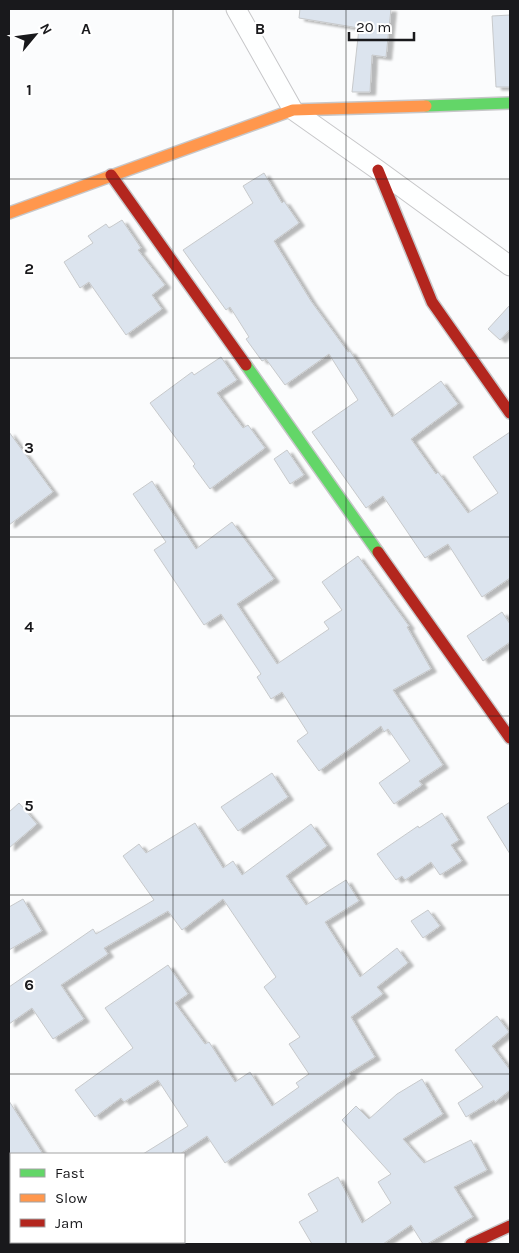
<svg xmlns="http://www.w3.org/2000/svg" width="519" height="1253" font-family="Karla,sans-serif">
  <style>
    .building { fill: #dce4ee; stroke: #c7c9cb; filter: url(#shadow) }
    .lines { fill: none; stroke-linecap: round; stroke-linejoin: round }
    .street-casing { stroke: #c7c7c9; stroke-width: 21 }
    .fast-casing { stroke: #c7c7c9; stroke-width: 14 }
    .slow-casing { stroke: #c7c7c9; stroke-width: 14 }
    .jam-casing { stroke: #c7c7c9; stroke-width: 14 }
    .street { stroke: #feffff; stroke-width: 19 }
    .fast { stroke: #63d668; stroke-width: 11 }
    .slow { stroke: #ff974d; stroke-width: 11 }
    .jam { stroke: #b3261e; stroke-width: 11 }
    .grid { fill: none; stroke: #19191c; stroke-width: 1; stroke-opacity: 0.55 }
    .grid-label { font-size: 16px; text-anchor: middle; font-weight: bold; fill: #19191c; stroke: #fff; stroke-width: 4.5; stroke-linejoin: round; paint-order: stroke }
  </style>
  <defs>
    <filter id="shadow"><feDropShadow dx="5.5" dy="3" stdDeviation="1" flood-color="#0004"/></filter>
  </defs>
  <rect width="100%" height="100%" fill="#fbfcfd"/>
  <!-- building -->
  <g class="building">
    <polygon points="300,9 391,9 386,57 372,55 370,92 352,92 359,28 299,18"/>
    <polygon points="510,15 510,87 496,87 492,16"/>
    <polygon points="264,173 282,203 284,201 299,223 274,241 311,301 348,352 350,351 392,417 441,381 458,404 411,439 436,474 438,472 468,513 498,493 473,457 510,432 510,578 482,597 448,544 425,558 383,496 366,508 312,432 358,400 329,354 285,385 266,359 262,361 246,339 249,337 230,307 226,310 183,250 253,203 243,186"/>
    <polygon points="122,220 141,248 138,250 165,285 152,295 162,309 126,335 89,282 80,288 64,262 93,243 88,236 106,224 109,228"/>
    <polygon points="510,305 510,329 500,340 488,329"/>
    <polygon points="221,357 237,380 217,393 243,428 248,425 265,448 210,489 193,466 195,464 150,403 192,372 194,375"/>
    <polygon points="9,432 53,492 9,525"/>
    <polygon points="287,450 304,475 290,484 274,459"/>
    <polygon points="152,481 196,549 232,522 274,579 237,604 277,664 329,629 324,622 342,610 322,582 358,556 409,626 407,627 431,669 393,690 443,765 419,781 422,785 394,804 379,783 410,761 388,729 384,732 381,726 319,771 297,741 308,733 282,692 271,699 257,677 261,674 221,614 204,625 154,550 166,542 133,494"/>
    <polygon points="502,612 510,624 510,642 483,661 467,636"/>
    <polygon points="272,773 288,797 238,831 221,807"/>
    <polygon points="510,802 510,854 487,817"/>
    <polygon points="19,803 37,824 9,848 9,812"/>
    <polygon points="442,813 459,840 451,845 462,861 440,875 431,862 405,880 402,876 396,880 377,854 418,826 419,828"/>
    <polygon points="195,823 223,868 233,861 242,875 311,824 327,846 286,876 306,905 346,880 359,901 325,922 360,977 397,948 408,963 377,987 383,994 351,1017 375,1057 349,1073 351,1075 225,1163 207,1136 180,1154 143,1154 188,1126 158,1080 124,1102 121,1098 95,1117 75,1090 133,1048 105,1008 168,965 188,994 175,1003 205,1044 209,1042 235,1082 250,1072 272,1106 299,1087 296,1083 309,1074 289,1044 300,1037 264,987 276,977 223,899 182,930 168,911 104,948 108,954 61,985 84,1019 53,1039 32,1008 9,1024 9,987 93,929 96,934 154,900 123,856 139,844 146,853"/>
    <polygon points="23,899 42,931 9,950 9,907"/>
    <polygon points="428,910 440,926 423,938 411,921"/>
    <polygon points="497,1016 509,1032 492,1046 510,1070 510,1090 495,1102 494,1100 466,1117 458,1103 483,1087 455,1050"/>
    <polygon points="422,1079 443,1114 403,1139 424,1163 471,1140 487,1170 454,1187 473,1217 427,1244 423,1244 411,1225 383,1244 312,1244 299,1222 318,1211 308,1194 338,1177 362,1223 391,1203 378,1182 391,1174 342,1120 356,1106 369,1119 397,1094"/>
    <polygon points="9,1101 43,1154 9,1154"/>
  </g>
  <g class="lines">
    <!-- street casing -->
    <g class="street-casing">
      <g id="street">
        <polyline points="236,9 293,110 378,170 510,266"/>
        <polyline points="151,1242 154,1244"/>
      </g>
    </g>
    <!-- fast casing -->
    <g class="fast-casing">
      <g id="fast">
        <polyline points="426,106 510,103"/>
        <polyline points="246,365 378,552"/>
      </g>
    </g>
    <!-- slow casing -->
    <g class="slow-casing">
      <polyline id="slow" points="9,213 293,110 426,106"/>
    </g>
    <!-- jam casing -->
    <g class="jam-casing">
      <g id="jam">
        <polyline points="378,170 432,302 510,413"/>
        <polyline points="111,175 246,365"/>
        <polyline points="378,552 510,738"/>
        <polyline points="471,1244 510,1226"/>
      </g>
    </g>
    <!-- street -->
    <use href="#street" class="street"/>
    <!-- fast -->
    <use href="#fast" class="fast"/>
    <!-- slow -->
    <use href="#slow" class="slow"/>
    <!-- jam -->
    <use href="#jam" class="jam"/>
  </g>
  <!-- grid -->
  <path class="grid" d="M173,9V1154M346,9V1244M9,179H510M9,358H510M9,537H510M9,716H510M9,895H510M9,1074H510M173,1242V1244"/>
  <g class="grid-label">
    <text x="86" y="34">A</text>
    <text x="260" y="34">B</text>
    <text x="29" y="95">1</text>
    <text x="29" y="274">2</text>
    <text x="29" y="453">3</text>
    <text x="29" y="632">4</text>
    <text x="29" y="811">5</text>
    <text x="29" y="990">6</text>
  </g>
  <!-- border -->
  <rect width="519" height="1253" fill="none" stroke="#19191c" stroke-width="20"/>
  <!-- legend -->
  <rect x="10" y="1153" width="175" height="90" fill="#ffffff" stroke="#a3a3a4"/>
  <rect x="20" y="1169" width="25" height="8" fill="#63d668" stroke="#a3a3a4"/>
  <text x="55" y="1178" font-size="15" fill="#19191c">Fast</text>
  <rect x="20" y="1194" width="25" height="8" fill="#ff974d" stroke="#a3a3a4"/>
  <text x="55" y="1203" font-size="15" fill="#19191c">Slow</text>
  <rect x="20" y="1219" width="25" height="8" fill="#b3261e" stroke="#a3a3a4"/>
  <text x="55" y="1228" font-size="15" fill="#19191c">Jam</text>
  <!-- north arrow -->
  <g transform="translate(35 35) rotate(61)" stroke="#ffffff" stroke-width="4" paint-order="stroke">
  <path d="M0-4L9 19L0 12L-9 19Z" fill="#19191c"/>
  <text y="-8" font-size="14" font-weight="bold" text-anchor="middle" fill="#19191c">N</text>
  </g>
  <!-- scale -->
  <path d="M349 32v8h65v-8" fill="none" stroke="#19191c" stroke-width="2.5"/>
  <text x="356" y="32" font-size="15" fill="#19191c" stroke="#ffffff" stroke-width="4" paint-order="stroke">20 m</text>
</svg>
